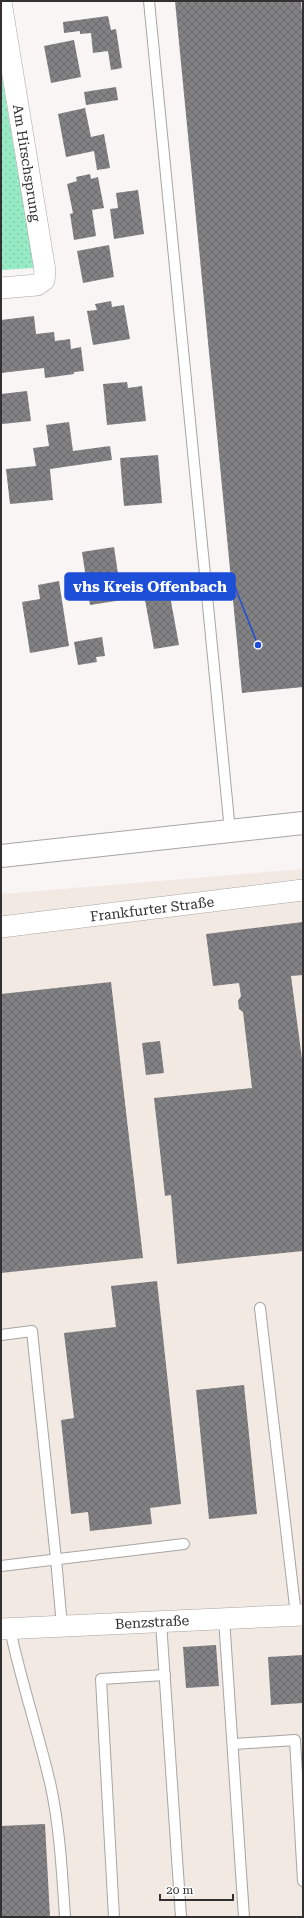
<svg xmlns="http://www.w3.org/2000/svg" width="304" height="1918" font-family="'Roboto Serif',serif">
  <style>
    .built { fill: #f3e9e3 }
    .park { fill: url(#park-dots) }
    .building { fill: url(#building-cross-hatch) }
    .lines { fill: none; stroke-linecap: round; stroke-linejoin: round }
    .lane-casing { stroke: #a8a5a3; stroke-width: 12 }
    .street-casing { stroke: #a8a5a3; stroke-width: 22 }
    .secondary-casing { stroke: #a8a5a3; stroke-width: 24 }
    .lane { stroke: #fff; stroke-width: 10 }
    .street { stroke: #fff; stroke-width: 21 }
    .secondary { stroke: #fff; stroke-width: 22 }
    .labels { text-anchor: middle; stroke-width: 3; stroke-linejoin: round; paint-order: stroke }
    .street-label { font-size: 14px; fill: #323030; stroke: #fff }
    .leader { fill: none; stroke: #1d4ed8; stroke-width: 1.5 }
    .callout-dot { fill: #1d4ed8; stroke: #fff; stroke-width: 1.5 }
    .callout { fill: #1d4ed8; stroke: #1d4ed8; stroke-width: 1.5 }
    .callout-label { font-size: 15px; text-anchor: middle; font-weight: bold; fill: #fff }
  </style>
  <defs>
    <pattern id="park-dots" width="8" height="8" patternUnits="userSpaceOnUse"><rect width="8" height="8" fill="#96ebc4"/><path d="M2 2h.1M6 6h.1" fill="none" stroke="#82caa9" stroke-width="1.8" stroke-linecap="round"/></pattern>
    <pattern id="building-cross-hatch" width="8" height="8" patternUnits="userSpaceOnUse"><rect width="8" height="8" fill="#828184"/><path d="M0 0l8 8M0 8l8-8" fill="none" stroke="#6b6a6c"/></pattern>
  </defs>
  <rect width="100%" height="100%" fill="#f8f5f4"/>
  <!-- built -->
  <polygon class="built" points="303,869 303,1917 1,1917 1,894"/>
  <!-- park -->
  <polygon class="park" points="1,72 34,268 1,270"/>
  <!-- building -->
  <g class="building">
    <polygon points="175,1 301,1 303,24 303,687 242,693"/>
    <polygon points="108,16 111,30 116,29 122,68 111,70 108,51 93,53 91,33 80,34 80,31 64,33 63,22"/>
    <polygon points="74,40 81,77 51,83 44,46"/>
    <polygon points="116,87 118,100 86,105 84,92"/>
    <polygon points="85,108 91,137 104,134 110,168 97,170 94,151 66,157 58,114"/>
    <polygon points="90,174 91,179 98,177 104,208 92,210 96,236 74,240 70,214 73,213 67,184 77,181 76,177"/>
    <polygon points="138,190 144,234 114,239 110,209 118,208 116,193"/>
    <polygon points="109,245 114,277 83,283 77,251"/>
    <polygon points="111,301 112,307 124,305 130,339 93,345 87,311 97,310 95,304"/>
    <polygon points="34,316 36,334 54,332 55,341 70,339 71,349 81,347 84,371 74,372 74,374 45,378 44,368 1,373 1,320"/>
    <polygon points="127,382 128,388 142,386 146,421 107,425 103,384"/>
    <polygon points="27,391 31,421 2,424 1,394"/>
    <polygon points="69,422 73,451 110,446 112,460 50,469 53,500 10,504 6,469 36,466 33,448 49,446 46,425"/>
    <polygon points="158,455 162,503 124,506 120,458"/>
    <polygon points="114,547 122,600 90,605 82,552"/>
    <polygon points="59,581 69,646 30,653 22,602 40,599 38,585"/>
    <polygon points="170,596 179,645 154,649 145,600"/>
    <polygon points="102,637 105,656 96,657 97,662 78,665 74,642"/>
    <polygon points="303,922 303,975 291,976 303,1067 303,1251 177,1264 171,1195 165,1196 154,1098 252,1088 243,1012 239,1009 238,1001 241,996 239,983 213,986 206,934"/>
    <polygon points="111,982 143,1258 1,1273 1,994"/>
    <polygon points="160,1041 164,1073 146,1075 142,1043"/>
    <polygon points="157,1281 181,1504 150,1508 152,1524 90,1531 88,1512 71,1514 61,1420 74,1418 64,1333 116,1327 111,1286"/>
    <polygon points="244,1385 257,1514 209,1519 196,1390"/>
    <polygon points="216,1645 219,1686 186,1688 183,1647"/>
    <polygon points="303,1655 303,1703 271,1705 268,1657"/>
    <polygon points="45,1824 50,1917 1,1917 1,1826"/>
  </g>
  <g class="lines">
    <!-- lane casing -->
    <g class="lane-casing">
      <g id="lane">
        <polyline points="149,1 230,831"/>
        <polyline points="260,1308 296,1615"/>
        <polyline points="1,1335 32,1331 56,1559 62,1626"/>
        <polyline points="1,1566 184,1544"/>
        <polyline points="224,1618 244,1917"/>
        <polyline points="161,1622 181,1917"/>
        <path d="M10,1629C21,1682 39,1734 51,1787C60,1830 62,1873 65,1917"/>
        <polyline points="234,1744 295,1740 303,1881"/>
        <polyline points="114,1917 101,1679 165,1675"/>
      </g>
    </g>
    <!-- street casing -->
    <g class="street-casing">
      <g id="street">
        <polyline points="1,2 45,271 44,280 37,285 1,288"/>
        <polyline points="1,927 303,890"/>
        <polyline points="1,1629 303,1615"/>
      </g>
    </g>
    <!-- secondary casing -->
    <g class="secondary-casing">
      <polyline id="secondary" points="1,856 303,823"/>
    </g>
    <!-- lane -->
    <use href="#lane" class="lane"/>
    <!-- street -->
    <use href="#street" class="street"/>
    <!-- secondary -->
    <use href="#secondary" class="secondary"/>
  </g>
  <g class="labels">
    <!-- street labels -->
    <g class="street-label">
      <text transform="translate(27 163) rotate(81)" y="5">Am Hirschsprung</text>
      <text transform="translate(152 909) rotate(-7)" y="5">Frankfurter Straße</text>
      <text transform="translate(152 1622) rotate(-3)" y="5">Benzstraße</text>
    </g>
  </g>
  <!-- callouts -->
  <path class="leader" d="M258 645L235 587"/>
  <circle class="callout-dot" cx="258" cy="645" r="4"/>
  <rect class="callout" x="65" y="573" width="170" height="27" rx="4"/>
  <g class="callout-label">
    <text x="150" y="592">vhs Kreis Offenbach</text>
  </g>
  <!-- border -->
  <rect width="304" height="1918" fill="none" stroke="#323030" stroke-width="4"/>
  <!-- scale -->
  <path d="M160 1894v6h73v-6" fill="none" stroke="#323030" stroke-width="2"/>
  <text x="166" y="1894" font-size="12" fill="#323030" stroke="#ffffff" stroke-width="3" paint-order="stroke">20 m</text>
</svg>
